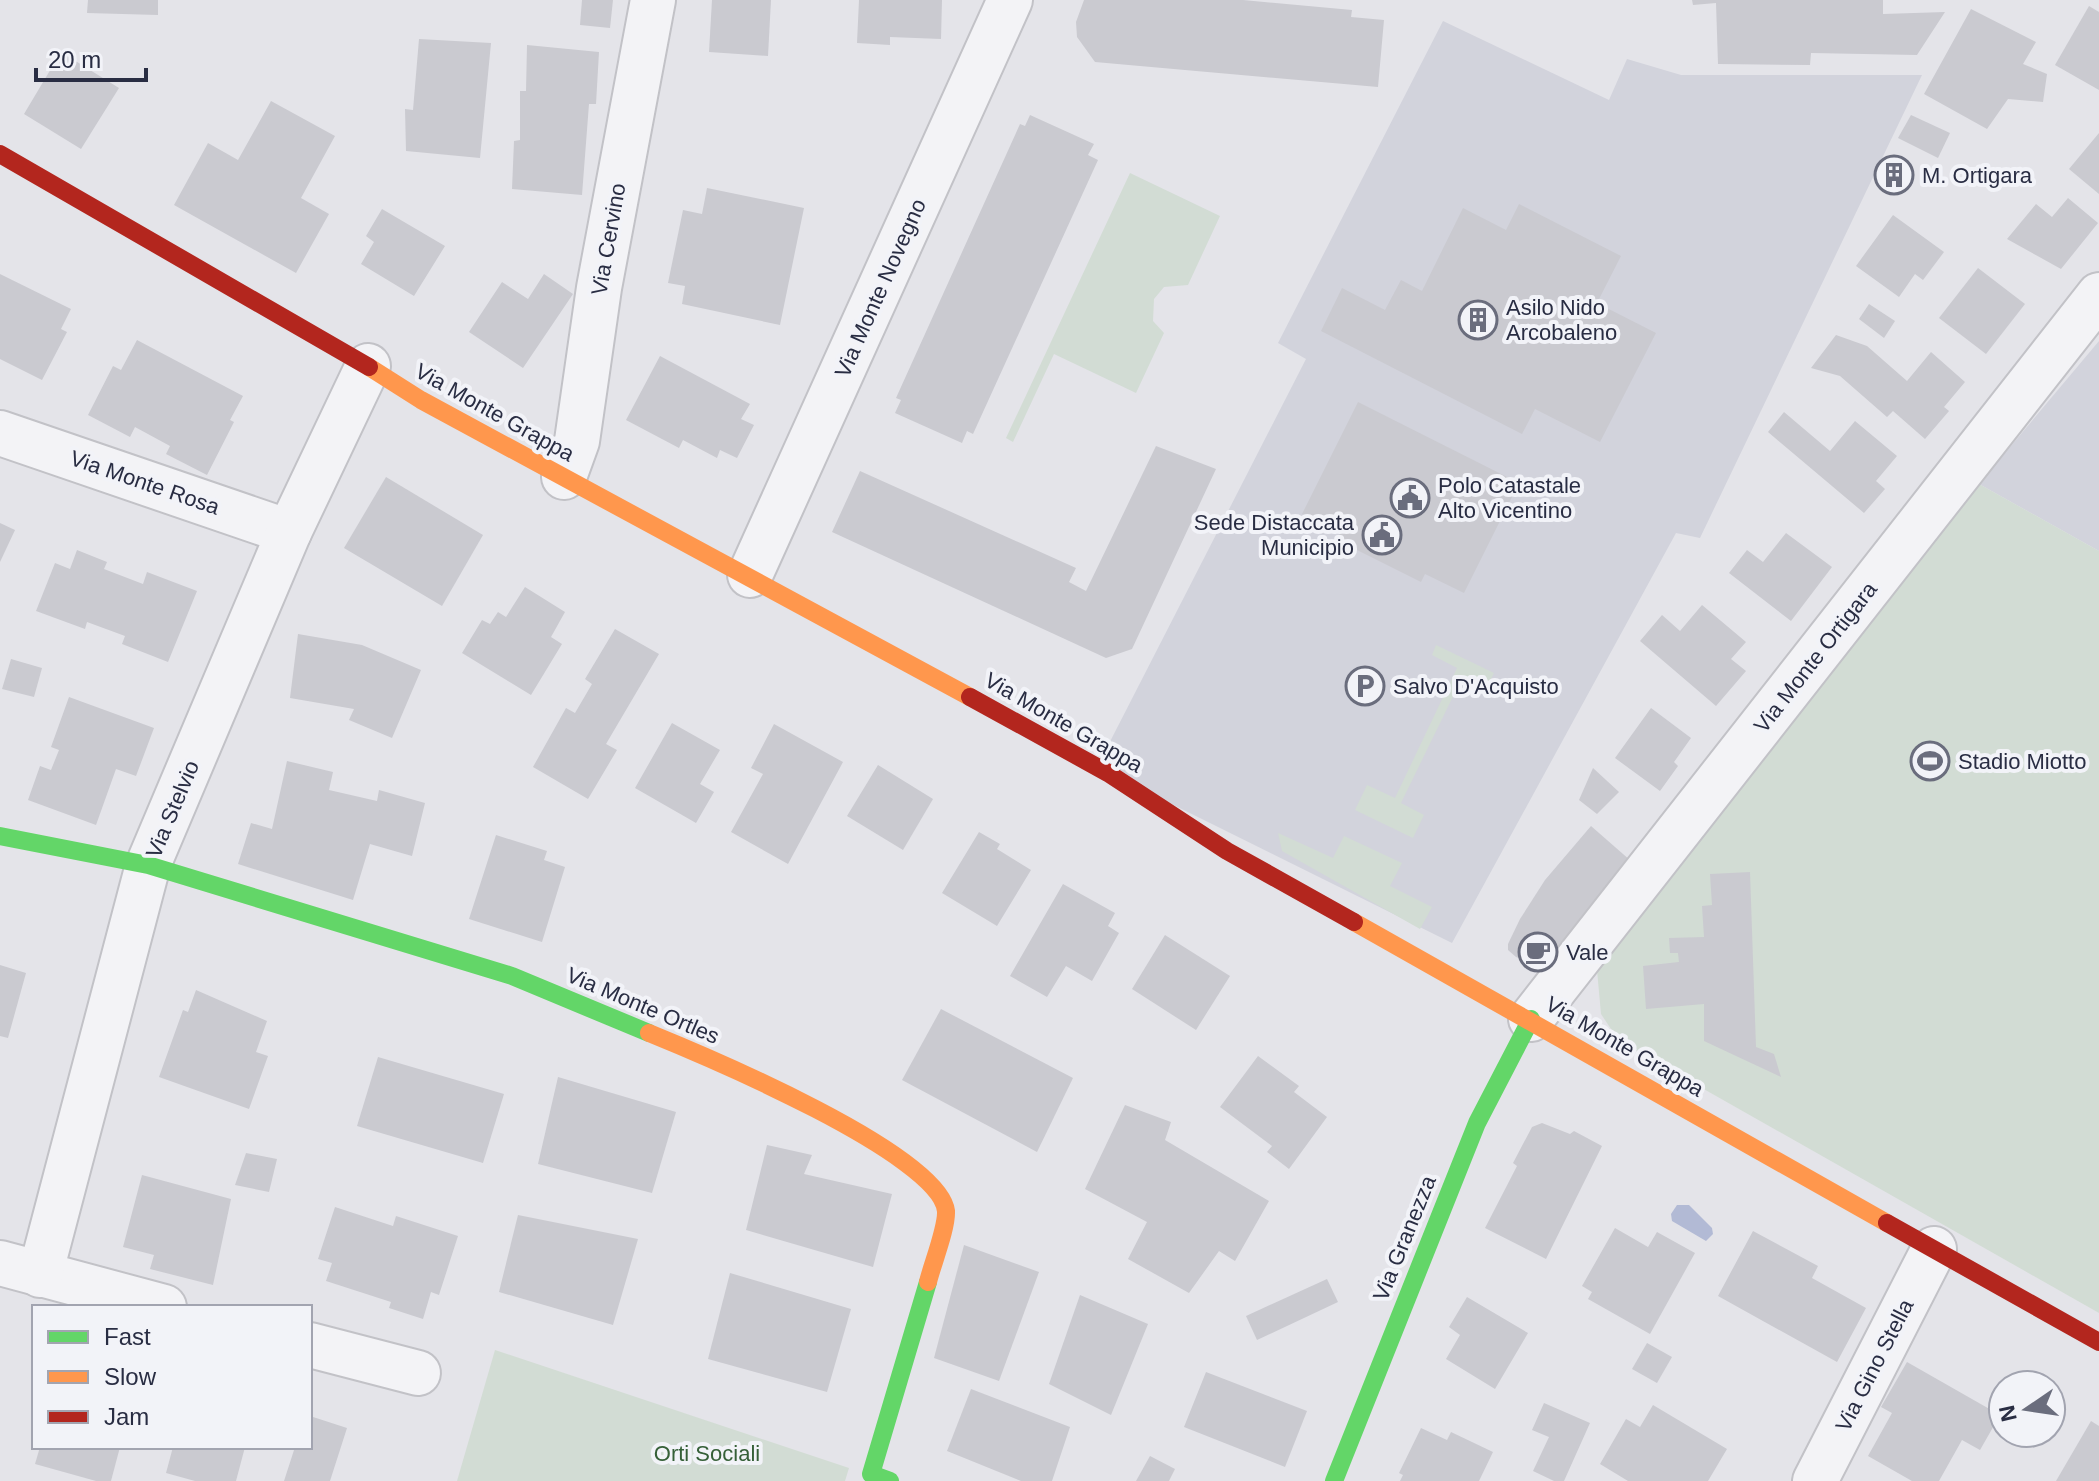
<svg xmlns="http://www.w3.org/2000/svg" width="2099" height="1481" font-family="Helvetica,sans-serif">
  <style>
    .built { fill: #d2d3dc }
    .green { fill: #d2dcd4 }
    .water { fill: #b2bad5 }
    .building { fill: #cacad0 }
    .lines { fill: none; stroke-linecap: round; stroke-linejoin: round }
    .street-casing { stroke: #c2c2c7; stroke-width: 48 }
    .street { stroke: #f3f3f6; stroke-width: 44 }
    .fast { stroke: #63d668; stroke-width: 18 }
    .slow { stroke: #ff974d; stroke-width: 18 }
    .jam { stroke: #b3261e; stroke-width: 18 }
    .labels { text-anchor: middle; stroke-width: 8; stroke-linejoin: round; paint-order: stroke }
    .poi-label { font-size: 22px; fill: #292d43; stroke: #f2f3f8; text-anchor: start }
    .street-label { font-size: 22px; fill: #292d43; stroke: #f2f3f8 }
    .park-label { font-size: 22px; fill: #366038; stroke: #f2f3f8 }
  </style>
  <rect width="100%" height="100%" fill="#e4e4e9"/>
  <!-- built -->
  <g class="built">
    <polygon points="1443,21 1609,100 1627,59 1681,75 1922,75 1700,538 1676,533 1452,943 1097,767 1306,359 1278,343"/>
    <polygon points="2099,341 2099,551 1979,484"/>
  </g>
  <!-- green -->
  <g class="green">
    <polygon points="1130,173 1220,216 1188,285 1164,287 1154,299 1153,321 1164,333 1136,393 1054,354 1013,442 1006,438"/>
    <polygon points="1979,484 2099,551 2099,1313 1619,1041 1601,1014 1597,970"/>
    <polygon points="1436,645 1494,673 1487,687 1463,676 1401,803 1424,815 1413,838 1355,810 1367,785 1395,798 1457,668 1432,655"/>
    <polygon points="1278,833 1333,858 1344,836 1402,863 1390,886 1432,907 1420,929 1282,851"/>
    <polygon points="495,1350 849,1468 845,1481 457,1481"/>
  </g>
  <!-- water -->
  <polygon class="water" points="1677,1205 1689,1205 1712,1228 1713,1234 1706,1241 1672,1221 1671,1214"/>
  <!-- building -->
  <g class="building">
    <polygon points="88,0 158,0 158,15 87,13"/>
    <polygon points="582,0 613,0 610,28 580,25"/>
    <polygon points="712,0 771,0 768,56 709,52"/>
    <polygon points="859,0 942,0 941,39 890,37 890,45 857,43"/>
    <polygon points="1084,0 1243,0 1352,10 1351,17 1384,20 1378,87 1095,62 1077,37 1076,22"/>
    <polygon points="1692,0 1883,0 1883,14 1945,12 1917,55 1811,53 1810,65 1718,64 1716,3 1693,5"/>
    <polygon points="2089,6 2099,12 2099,90 2055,65"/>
    <polygon points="1971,9 2036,42 2023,64 2047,74 2043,102 2008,99 1987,129 1924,94"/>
    <polygon points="419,39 491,43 480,158 406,151 405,109 413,110"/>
    <polygon points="527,45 599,52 596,104 589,104 582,195 512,189 514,141 520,140 520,91 526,91"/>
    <polygon points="61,52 119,88 81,149 24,114"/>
    <polygon points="271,101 335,136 301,198 329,214 296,273 174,205 208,143 238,160"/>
    <polygon points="1030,115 1094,144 1088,155 1098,160 973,434 967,431 962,443 895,413 901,400 896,398 1020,124 1025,126"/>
    <polygon points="1911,115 1950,133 1938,158 1898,138"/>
    <polygon points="2099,133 2099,194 2069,169"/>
    <polygon points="1892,161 1908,171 1896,189 1881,179"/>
    <polygon points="707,188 804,208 780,325 682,304 685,286 668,283 683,210 702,214"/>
    <polygon points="2068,198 2098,223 2061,269 2007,239 2036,204 2052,217"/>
    <polygon points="1519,204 1621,256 1597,303 1656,333 1600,442 1535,409 1522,434 1321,331 1342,288 1385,310 1401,280 1422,291 1463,208 1506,230"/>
    <polygon points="382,209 445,246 414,296 361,264 374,242 366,236"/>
    <polygon points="1893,215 1944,252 1923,280 1915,274 1899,297 1856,266"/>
    <polygon points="1978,268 2025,304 1986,354 1939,318"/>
    <polygon points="0,274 71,309 61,329 67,332 42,380 0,359"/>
    <polygon points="544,274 573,294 523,368 469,332 502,282 528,299"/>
    <polygon points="1869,304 1895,321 1884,338 1859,319"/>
    <polygon points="1836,335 1867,346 1907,381 1931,352 1965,382 1944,407 1949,411 1925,439 1893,411 1887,417 1840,376 1811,368"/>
    <polygon points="137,340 243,396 230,420 234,422 207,475 166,454 170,446 135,427 130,437 88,415 113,366 121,370"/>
    <polygon points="660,356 750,404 741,419 754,425 737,458 720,450 717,458 683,440 679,448 626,420"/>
    <polygon points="1358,402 1519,483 1464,593 1425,574 1421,582 1337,540 1340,533 1302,514"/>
    <polygon points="1784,412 1830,451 1855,421 1897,456 1876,481 1885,489 1864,513 1768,432"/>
    <polygon points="1156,446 1216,469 1132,649 1106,658 832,532 860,471 1076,568 1069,582 1086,591"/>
    <polygon points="386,477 483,535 442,606 344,548"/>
    <polygon points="0,523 15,530 0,562"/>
    <polygon points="1786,533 1832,567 1791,621 1729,573 1747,550 1763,562"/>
    <polygon points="77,550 107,562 104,569 143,584 147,572 197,591 168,662 122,644 125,636 87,622 85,629 36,611 55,563 70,569"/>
    <polygon points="525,587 565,612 551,637 562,644 531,695 462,653 482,620 490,624 498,612 506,617"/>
    <polygon points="1702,605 1746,642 1731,659 1746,671 1716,706 1640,641 1662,615 1680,631"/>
    <polygon points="615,629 659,654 606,744 617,750 588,799 533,767 566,708 575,713 592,684 585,679"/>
    <polygon points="298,634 362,645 421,670 392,738 349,720 354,709 290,698"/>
    <polygon points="11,659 42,668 34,697 2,689"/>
    <polygon points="69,697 154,728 136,776 116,769 96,825 28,800 40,766 51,770 59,750 51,747"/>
    <polygon points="1651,708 1691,738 1674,762 1678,766 1660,791 1615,758"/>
    <polygon points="672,723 720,750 700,784 714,792 696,823 635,788"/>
    <polygon points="774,724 843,762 788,864 731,832 763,774 751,768"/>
    <polygon points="287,761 333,772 329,790 377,801 379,790 425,803 412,856 370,844 353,900 238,864 251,823 272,829"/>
    <polygon points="878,765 933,799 903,850 847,816"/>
    <polygon points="1593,768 1619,792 1597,814 1579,800"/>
    <polygon points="1591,826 1631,861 1553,957 1535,964 1516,957 1508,950 1508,944 1520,919 1545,880"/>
    <polygon points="979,832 1000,844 997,849 1031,870 997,926 942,893"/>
    <polygon points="496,835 547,851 544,860 565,867 542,942 469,919"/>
    <polygon points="1750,872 1756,1047 1774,1054 1781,1077 1704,1041 1704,1004 1646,1009 1643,966 1679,962 1678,953 1670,953 1669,938 1704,937 1702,906 1712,905 1710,874"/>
    <polygon points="1063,884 1115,913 1108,926 1119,933 1092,981 1066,966 1047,997 1010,976"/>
    <polygon points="1165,935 1230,976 1196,1030 1132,989"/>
    <polygon points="0,965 26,973 8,1038 0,1036"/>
    <polygon points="196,990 267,1021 256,1052 268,1056 249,1109 159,1077 183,1010 188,1012"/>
    <polygon points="941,1009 1073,1078 1037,1152 902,1080"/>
    <polygon points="1258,1056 1299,1086 1294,1092 1327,1117 1289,1169 1267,1152 1272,1146 1220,1107"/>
    <polygon points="378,1057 504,1094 483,1163 357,1126"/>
    <polygon points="558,1077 676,1112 652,1193 538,1164"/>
    <polygon points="1125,1105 1171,1122 1165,1140 1269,1201 1235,1261 1219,1251 1189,1293 1128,1259 1147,1222 1085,1189"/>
    <polygon points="1542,1123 1570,1134 1574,1131 1602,1146 1546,1259 1485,1228 1517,1166 1513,1163 1532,1127"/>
    <polygon points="767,1145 812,1155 804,1174 892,1194 873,1267 746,1230"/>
    <polygon points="246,1153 277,1159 269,1192 235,1185"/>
    <polygon points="142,1175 231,1199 213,1285 150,1269 154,1255 123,1247"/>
    <polygon points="335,1207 393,1226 396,1216 458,1236 439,1295 431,1292 423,1319 389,1308 391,1302 326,1281 332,1263 318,1259"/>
    <polygon points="518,1215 638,1239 613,1325 499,1292"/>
    <polygon points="1615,1228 1648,1247 1657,1232 1695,1253 1650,1334 1588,1299 1592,1292 1582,1286"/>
    <polygon points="1753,1231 1818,1266 1812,1278 1866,1308 1837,1362 1718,1296"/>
    <polygon points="964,1245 1039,1272 999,1381 934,1358"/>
    <polygon points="730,1273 851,1309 827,1392 708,1359"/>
    <polygon points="1327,1279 1338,1302 1257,1340 1246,1316"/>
    <polygon points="1080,1295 1148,1324 1111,1415 1049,1384"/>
    <polygon points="1467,1297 1528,1333 1495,1389 1446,1359 1460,1335 1449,1327"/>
    <polygon points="1647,1343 1672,1357 1657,1383 1632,1369"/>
    <polygon points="1907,1362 2000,1415 1980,1450 1962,1440 1939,1481 1912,1481 1868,1456 1892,1413 1881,1407"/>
    <polygon points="1206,1372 1307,1411 1285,1467 1184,1427"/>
    <polygon points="971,1389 1070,1427 1052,1481 1021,1481 947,1451"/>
    <polygon points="1544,1403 1590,1423 1564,1481 1554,1481 1533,1471 1549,1437 1532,1430"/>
    <polygon points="1653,1405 1727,1449 1708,1481 1628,1481 1600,1464 1626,1419 1640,1427"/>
    <polygon points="310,1416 347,1428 330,1481 284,1481 295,1447 310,1447"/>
    <polygon points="2091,1421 2099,1426 2099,1481 2056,1481"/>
    <polygon points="1421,1428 1447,1440 1451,1432 1493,1452 1479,1481 1400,1481 1403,1475 1399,1473"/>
    <polygon points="40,1447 120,1447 111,1481 96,1481 35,1464"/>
    <polygon points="173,1447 245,1447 236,1481 195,1481 166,1473"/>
    <polygon points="1150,1456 1175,1469 1169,1481 1136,1481"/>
  </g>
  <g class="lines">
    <!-- street casing -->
    <g class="street-casing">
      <g id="street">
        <polyline points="0,433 289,532"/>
        <polyline points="564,477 577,441 599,288 653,0"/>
        <polyline points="750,575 1010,0"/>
        <polyline points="1531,1019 2099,295"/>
        <polyline points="0,1263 164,1307"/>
        <polyline points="40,1275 148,865 289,532 368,366"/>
        <polyline points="310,1345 418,1373"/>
        <polyline points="1815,1481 1934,1249"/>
      </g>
    </g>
    <!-- street -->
    <use href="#street" class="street"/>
    <!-- fast -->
    <g class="fast">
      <polyline points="0,836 148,865 512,976 649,1033"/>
      <polyline points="890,1481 871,1474 928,1282"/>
      <polyline points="1334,1481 1477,1123 1531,1019"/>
    </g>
    <!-- slow -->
    <g class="slow">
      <polyline points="369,367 421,400 970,697"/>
      <polyline points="1354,922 1887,1223"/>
      <path d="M649,1033C703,1055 940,1154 946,1211C947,1228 932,1265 928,1282"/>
    </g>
    <!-- jam -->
    <g class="jam">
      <polyline points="0,154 369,367"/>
      <polyline points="970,697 1108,773 1227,851 1354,922"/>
      <polyline points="1887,1223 2099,1342"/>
    </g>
  </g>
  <!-- icons -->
  <defs>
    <g id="building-ring" transform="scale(2)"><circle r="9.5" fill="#f2f3f8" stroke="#6a6d7d" stroke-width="1.5"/><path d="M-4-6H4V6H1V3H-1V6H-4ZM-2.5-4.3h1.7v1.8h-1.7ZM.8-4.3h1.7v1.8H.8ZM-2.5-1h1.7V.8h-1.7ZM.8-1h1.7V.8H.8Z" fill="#6a6d7d"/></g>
    <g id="civic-ring" transform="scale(2)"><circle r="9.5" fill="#f2f3f8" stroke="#6a6d7d" stroke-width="1.5"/><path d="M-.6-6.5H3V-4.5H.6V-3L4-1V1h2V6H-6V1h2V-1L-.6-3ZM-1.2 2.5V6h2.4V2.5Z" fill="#6a6d7d"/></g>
    <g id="parking-ring" transform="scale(2)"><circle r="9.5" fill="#f2f3f8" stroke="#6a6d7d" stroke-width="1.5"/><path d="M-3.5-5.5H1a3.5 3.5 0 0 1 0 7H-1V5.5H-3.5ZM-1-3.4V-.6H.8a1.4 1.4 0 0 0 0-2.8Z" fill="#6a6d7d"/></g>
    <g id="stadium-ring" transform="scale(2)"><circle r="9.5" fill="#f2f3f8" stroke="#6a6d7d" stroke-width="1.5"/><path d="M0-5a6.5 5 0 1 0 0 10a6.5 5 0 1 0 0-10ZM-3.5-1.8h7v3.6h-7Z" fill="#6a6d7d"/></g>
    <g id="cafe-ring" transform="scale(2)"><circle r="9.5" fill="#f2f3f8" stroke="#6a6d7d" stroke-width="1.5"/><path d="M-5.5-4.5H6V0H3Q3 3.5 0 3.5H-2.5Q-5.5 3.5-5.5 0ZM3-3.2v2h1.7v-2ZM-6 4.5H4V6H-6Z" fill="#6a6d7d"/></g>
  </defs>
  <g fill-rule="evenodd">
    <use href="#building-ring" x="1894" y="175"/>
    <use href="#building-ring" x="1478" y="320"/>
    <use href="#civic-ring" x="1410" y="498"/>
    <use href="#civic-ring" x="1382" y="535"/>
    <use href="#parking-ring" x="1365" y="686"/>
    <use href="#stadium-ring" x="1930" y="761"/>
    <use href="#cafe-ring" x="1538" y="952"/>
  </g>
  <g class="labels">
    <!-- poi labels -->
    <g class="poi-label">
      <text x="1922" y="183">M. Ortigara</text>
      <text x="1506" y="315">Asilo Nido<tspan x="1506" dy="25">Arcobaleno</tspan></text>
      <text x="1438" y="493">Polo Catastale<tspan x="1438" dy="25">Alto Vicentino</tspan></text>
      <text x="1354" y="530" text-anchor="end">Sede Distaccata<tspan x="1354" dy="25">Municipio</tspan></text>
      <text x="1393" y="694">Salvo D'Acquisto</text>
      <text x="1958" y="769">Stadio Miotto</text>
      <text x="1566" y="960">Vale</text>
    </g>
    <!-- street labels -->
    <g class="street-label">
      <text transform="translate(608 239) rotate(-80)" y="8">Via Cervino</text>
      <text transform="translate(880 288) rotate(-66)" y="8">Via Monte Novegno</text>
      <text transform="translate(495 412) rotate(29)" y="8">Via Monte Grappa</text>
      <text transform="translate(145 482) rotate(19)" y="8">Via Monte Rosa</text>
      <text transform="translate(1815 657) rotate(-52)" y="8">Via Monte Ortigara</text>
      <text transform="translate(1064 722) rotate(30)" y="8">Via Monte Grappa</text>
      <text transform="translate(172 809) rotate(-67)" y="8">Via Stelvio</text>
      <text transform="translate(643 1005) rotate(23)" y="8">Via Monte Ortles</text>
      <text transform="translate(1625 1046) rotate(30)" y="8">Via Monte Grappa</text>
      <text transform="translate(1404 1238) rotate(-68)" y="8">Via Granezza</text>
      <text transform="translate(1874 1365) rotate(-63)" y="8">Via Gino Stella</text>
    </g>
    <!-- park labels -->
    <g class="park-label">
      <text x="707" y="1461">Orti Sociali</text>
    </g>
  </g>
  <!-- legend -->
  <rect x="32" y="1305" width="280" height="144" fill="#f2f3f8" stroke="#a2a4b0" stroke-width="2"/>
  <rect x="48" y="1331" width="40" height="12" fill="#63d668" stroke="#a2a4b0" stroke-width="2"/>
  <text x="104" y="1345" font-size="24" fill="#292d43">Fast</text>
  <rect x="48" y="1371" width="40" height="12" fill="#ff974d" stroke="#a2a4b0" stroke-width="2"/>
  <text x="104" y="1385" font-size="24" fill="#292d43">Slow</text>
  <rect x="48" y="1411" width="40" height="12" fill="#b3261e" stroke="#a2a4b0" stroke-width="2"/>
  <text x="104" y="1425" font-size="24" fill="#292d43">Jam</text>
  <!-- north arrow -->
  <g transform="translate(2027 1409) rotate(257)"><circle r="38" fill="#f2f3f8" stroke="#a2a4b0" stroke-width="2"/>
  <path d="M0-6L14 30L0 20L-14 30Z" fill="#6a6d7d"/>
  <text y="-12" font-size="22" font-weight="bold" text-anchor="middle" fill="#292d43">N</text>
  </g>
  <!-- scale -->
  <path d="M36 68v12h110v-12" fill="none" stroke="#292d43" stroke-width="4"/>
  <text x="48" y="68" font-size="24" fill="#292d43" stroke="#f2f3f8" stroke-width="6" paint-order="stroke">20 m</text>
</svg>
